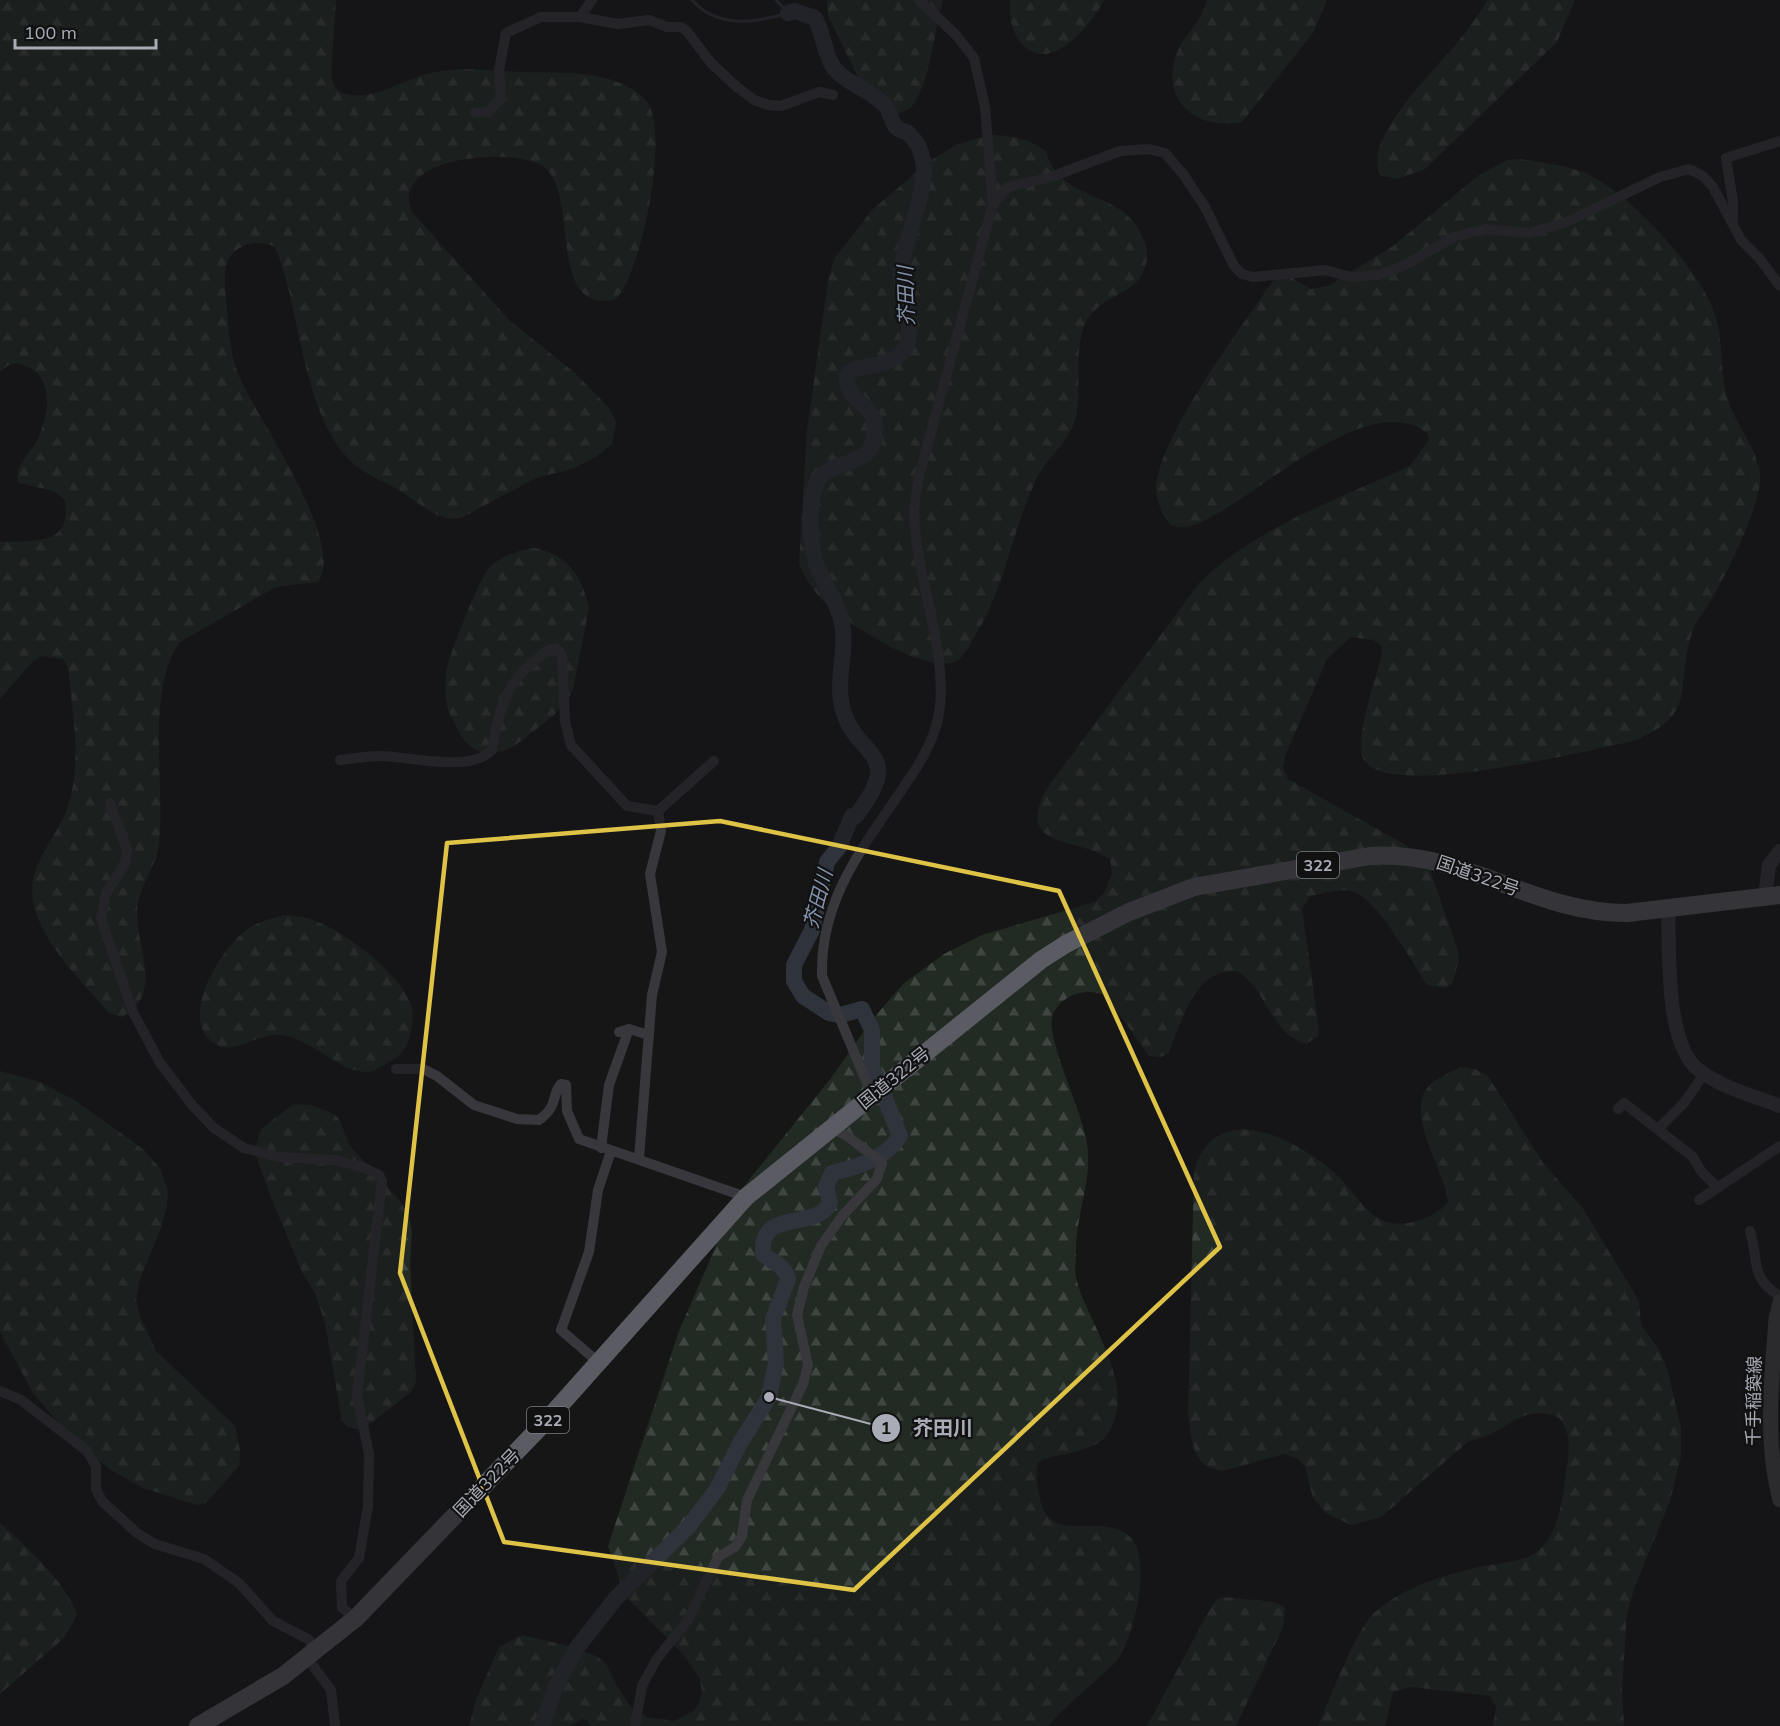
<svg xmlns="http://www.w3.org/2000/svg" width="1780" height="1726" font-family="Mulish,'Noto Sans JP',sans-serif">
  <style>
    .forest { fill: url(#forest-firs) }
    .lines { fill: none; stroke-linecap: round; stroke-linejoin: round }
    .stream { stroke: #2f343c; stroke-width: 3 }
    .river { stroke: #2f343c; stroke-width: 16 }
    .minor { stroke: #37373c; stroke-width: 10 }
    .tertiary { stroke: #37373c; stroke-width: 14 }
    .secondary { stroke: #45464b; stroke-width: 15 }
    .trunk { stroke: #5b5c63; stroke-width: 18 }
    .marked { fill: none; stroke: #dec346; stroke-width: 4.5; stroke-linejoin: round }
    .labels { text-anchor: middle; stroke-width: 4.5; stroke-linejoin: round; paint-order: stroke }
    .shield { fill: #111112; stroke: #7b7d85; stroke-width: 1.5 }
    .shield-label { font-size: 16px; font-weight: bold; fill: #a9abb6 }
    .street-label { font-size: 18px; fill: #a9abb6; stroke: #111112 }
    .water-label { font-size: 20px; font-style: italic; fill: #8493ad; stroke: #111112 }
    .leader { fill: none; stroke: #a9abb6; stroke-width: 2 }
    .callout-dot { fill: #a9abb6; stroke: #111112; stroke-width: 2 }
    .mark-label { font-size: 18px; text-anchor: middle; font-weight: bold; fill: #111 }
    .callout-label { font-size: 20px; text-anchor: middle; font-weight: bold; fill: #a9abb6; stroke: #111112; stroke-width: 4.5; stroke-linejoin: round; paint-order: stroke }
  </style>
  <defs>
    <pattern id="forest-firs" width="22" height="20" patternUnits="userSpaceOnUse" patternTransform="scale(1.5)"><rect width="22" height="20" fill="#222a24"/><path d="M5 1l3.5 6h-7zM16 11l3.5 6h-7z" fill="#3f4642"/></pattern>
  </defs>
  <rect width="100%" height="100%" fill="#161617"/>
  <!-- forest -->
  <g class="forest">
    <path d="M0,0H336L331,74C333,87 337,93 350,95C379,98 398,82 424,75C455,65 491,71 524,72C549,73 576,71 601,77C616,80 639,90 648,103C669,137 642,271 616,299C545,316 581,195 544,167C515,146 388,156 412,212L509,320L576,374L609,408L616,422L612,444L597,456L575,468L536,478L461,518C440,523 422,505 405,494C389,483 367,476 354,464C301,416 302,311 275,247C260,240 245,242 233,253C222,263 225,284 226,297C228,322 229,351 238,374C255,415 347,543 318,582L276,587L180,642C146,687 165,786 159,843C157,865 142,882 138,903C131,942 168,991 122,1017L109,1013C79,977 16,921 36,869C46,843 66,822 71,795C81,753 72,710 68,667L63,659L41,656L32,662L0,699V542C34,540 72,547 65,500L54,491L19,483C12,469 29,454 36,442C50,415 56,374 21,364C12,362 6,366 0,372Z"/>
    <path d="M827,0H943C935,28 930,79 915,102C911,109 903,112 896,114L869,99L828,16Z"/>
    <path d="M1010,0H1104C1092,24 1050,76 1022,44C1011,31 1009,16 1010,0Z"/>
    <path d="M1207,0H1327L1313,33L1242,122C1193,131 1157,97 1179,48C1182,40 1190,33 1195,25C1200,18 1204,8 1207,0Z"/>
    <path d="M1488,0H1575L1557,42L1425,169L1397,179L1382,176C1357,143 1438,67 1458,42C1469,29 1478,14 1488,0Z"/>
    <path d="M990,135C1012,135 1028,139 1046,151C1060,203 1121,189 1141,234C1143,239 1147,245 1147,251C1148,301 1096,288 1083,330C1074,358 1082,387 1076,416C1070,443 1047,456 1036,480C1011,533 1006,585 975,636C970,645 965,656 956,661C941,670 901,653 887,645C848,621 818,608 799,564L807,430L828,281L834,259L873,209L931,160L956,145Z"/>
    <path d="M1519,159C1540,162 1565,165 1585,173C1628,191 1704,273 1716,318C1724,345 1719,376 1729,403C1738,429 1762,454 1760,482C1758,509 1728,571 1714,595C1708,607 1697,618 1693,630C1673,687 1702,715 1630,742C1586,750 1389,801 1364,760C1353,742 1377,675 1382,654L1381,645L1373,640L1351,637L1327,659L1285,756L1283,768L1288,779L1404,844L1419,854L1428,864L1458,951L1459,960L1452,984L1445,988L1427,985C1412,962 1377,897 1351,891C1338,888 1323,894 1310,896L1302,909L1319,1030L1318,1036L1306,1044C1272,1035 1267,991 1239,972C1193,966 1183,1022 1168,1054L1160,1057L1149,1056L1107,997C1089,985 1057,996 1052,1018C1047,1042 1083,1112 1087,1144C1093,1182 1074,1218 1076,1256C1076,1263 1074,1271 1076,1278C1088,1326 1141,1388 1106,1436C1097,1450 1059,1455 1043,1459L1038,1463C1035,1473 1037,1484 1039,1494C1047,1549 1098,1511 1128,1535C1154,1555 1134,1633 1120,1656C1114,1666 1102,1674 1094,1682C1078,1696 1062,1710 1048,1726H591L587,1720L581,1719L570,1726H469L476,1700L499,1647L522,1635L577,1648L598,1657L607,1665L615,1683L631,1707L647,1717L674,1721L693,1711L698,1705L702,1693L700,1679L683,1654L625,1596L608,1546L679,1331L740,1191L831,1078L871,1021L903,984L944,954L982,935L1095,902L1104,893L1112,873L1110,859C1075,836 1012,849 1048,787L1200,582C1259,526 1338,499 1410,466L1429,440L1428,434C1373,387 1264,490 1213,516C1198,524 1187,531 1171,525C1163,515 1155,500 1156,487C1161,432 1240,330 1272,282L1280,275H1287L1311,289L1328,286L1393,246L1478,176L1507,160Z"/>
    <path d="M535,548C568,555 582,576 589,608L573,689C565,710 542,724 525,738C499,760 471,760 456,726C453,720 448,712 447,705C445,696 445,683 446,673C448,657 479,579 489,568C499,557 521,549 535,548Z"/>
    <path d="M284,915C291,916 299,916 306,918C341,927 400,972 412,1007C414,1014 412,1023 411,1030C409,1045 403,1055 389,1062C383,1065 376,1071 369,1072C336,1074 309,1032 272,1035C252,1037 227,1060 208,1038C182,1009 224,945 249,928C260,921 272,919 284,915Z"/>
    <path d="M1460,1067L1475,1069L1488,1076L1543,1163L1582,1207L1639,1301L1641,1324L1659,1350L1668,1372L1681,1428V1456L1670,1501L1634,1589L1627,1614L1622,1688L1624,1726H1493L1496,1707L1490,1696L1412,1687L1393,1692L1385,1726H1318C1329,1701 1357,1627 1375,1612C1402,1588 1444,1575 1479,1567C1498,1563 1525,1563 1540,1549C1559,1531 1563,1497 1566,1473C1569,1453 1573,1432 1558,1417C1517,1402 1505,1437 1469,1441L1381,1517L1351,1525L1326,1513L1313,1498L1305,1467L1298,1459L1284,1454L1223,1471C1192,1469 1192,1440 1188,1415L1194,1171C1216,1095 1299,1140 1338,1176C1354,1191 1365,1215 1387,1222C1405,1228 1439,1217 1448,1201C1444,1169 1405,1114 1428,1087C1435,1078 1450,1073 1460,1067Z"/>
    <polygon points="0,1071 40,1082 76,1101 143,1149 160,1168 168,1191 167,1206 160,1231 140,1279 136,1299 140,1316 156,1351 235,1426 240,1450 239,1466 206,1503 197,1505 143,1488 114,1472 77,1444 33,1393 0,1332"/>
    <polygon points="294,1104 311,1105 334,1114 339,1119 350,1146 401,1202 409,1217 412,1231 410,1262 416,1382 411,1392 362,1430 348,1427 342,1421 325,1323 315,1293 302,1272 270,1195 254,1149 262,1128"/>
    <path d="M0,1523C24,1544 68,1584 77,1615L64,1638L0,1694Z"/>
    <polygon points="1223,1597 1274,1602 1285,1607 1283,1627 1236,1726 1147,1726 1209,1611 1216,1600"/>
  </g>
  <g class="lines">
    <!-- stream -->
    <path class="stream" d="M692,0C718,29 755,23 788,13L776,0"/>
    <!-- river -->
    <path class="river" d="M542,1726L556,1686L576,1649L616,1598L689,1526L717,1489L739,1445L769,1397L776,1362L773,1319L788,1279C784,1264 773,1263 763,1254C759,1207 816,1232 830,1203L826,1187L832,1173C857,1167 886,1159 900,1136L872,1066V1030L862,1009L841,1015L829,1013L803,996L794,981V965L812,930L827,862L839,847L852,816H856C908,748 854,760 842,706C836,681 846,655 843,629C840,607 828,590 819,571C809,549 807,504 817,482C830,456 876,472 875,428C875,402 845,404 847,375C856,362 889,370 903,351C919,329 899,296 901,271C905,237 923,204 924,169C924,156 918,142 908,133C904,131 899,130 896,127C891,121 890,112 886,106C872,90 842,82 832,65C824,51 823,33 815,18L795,11L788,13"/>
    <!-- minor -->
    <g class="minor">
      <polyline points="592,0 580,17 618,24 649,20 667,27 680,27 686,30 711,63 737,87 754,100 768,105 781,106 819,92 833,95"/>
      <polyline points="475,113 488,112 501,98 499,70 506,33 541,17 580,17"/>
      <polyline points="993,204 1008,187 1051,177 1120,151 1149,149 1165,153 1183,174 1205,207 1234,266 1242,274 1253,277 1326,270 1351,277 1377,275 1401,267 1456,236 1486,229 1530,233 1569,221 1660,177 1689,169 1703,176 1713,187 1741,240 1760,259 1780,286"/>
      <polyline points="1733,221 1733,202 1726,158 1780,141"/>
      <path d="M340,760C354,759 369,755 382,756C412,757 470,773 492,750C498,715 505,682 536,660C542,655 548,649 556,648L562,655L565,722L571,745L627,806L658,811"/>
      <polyline points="110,803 127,850 125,864 106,893 101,919 133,1012 160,1063 193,1106 214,1128 244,1148 278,1157 335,1160 362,1167 379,1175 382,1181 357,1396 369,1454 368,1506 359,1558 341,1581 342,1608 356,1618"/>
      <polyline points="658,811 714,761"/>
      <polyline points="619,1032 629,1029 649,1035"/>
      <path d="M396,1069H423L437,1076L474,1105L517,1119L539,1120C560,1104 550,1097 561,1084L566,1085L567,1111L579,1139L746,1197"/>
      <path d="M872,1095L822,976C820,901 861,850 901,791C917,768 931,747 938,719C951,656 915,577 914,512C914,500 918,487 919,476L993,204L985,107L974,58L956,35L919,0"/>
      <polyline points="1618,1109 1624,1103 1693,1157 1701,1171 1717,1187"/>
      <polyline points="1659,1128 1684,1103 1704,1074"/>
      <polyline points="601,1148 609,1085 629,1029"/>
      <polyline points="639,1158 652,995 662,952 650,874 661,831 658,811"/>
      <polyline points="1699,1200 1780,1146"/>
      <path d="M1750,1231C1759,1259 1749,1278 1780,1296"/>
      <polyline points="598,1362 561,1330 589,1252 598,1190 611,1151"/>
      <polyline points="0,1391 21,1400 87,1451 96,1466 96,1489 102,1501 137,1533 155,1544 204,1559 239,1583 273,1621 308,1639 316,1651"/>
      <polyline points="307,1658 331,1690 335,1726"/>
      <polyline points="635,1726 642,1686 656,1660 688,1620 718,1557 735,1547 742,1536 747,1500 803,1384 808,1365 797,1315 804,1287 821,1246 842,1216 877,1179 882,1163 850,1138 832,1128"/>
    </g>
    <!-- tertiary -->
    <g class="tertiary">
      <polyline points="1765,897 1769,865 1780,851"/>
      <path d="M1668,909C1670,950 1664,1046 1700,1071C1723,1088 1754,1096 1780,1106"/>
    </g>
    <!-- secondary -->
    <path class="secondary" d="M1780,1302L1776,1319C1772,1379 1764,1440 1780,1500"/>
    <!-- trunk -->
    <path class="trunk" d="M198,1726L283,1676L356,1618L546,1421L746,1197L1041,960L1066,944L1129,912L1194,887L1370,856C1466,850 1532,913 1627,913L1780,895"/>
  </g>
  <!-- marked area -->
  <path d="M0 0H1780V1726H0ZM720,821L1059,891L1220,1247L854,1590L504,1542L400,1273L447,843Z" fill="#161617" fill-opacity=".55" fill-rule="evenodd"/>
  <path class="marked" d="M720,821L1059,891L1220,1247L854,1590L504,1542L400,1273L447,843Z"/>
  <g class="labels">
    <!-- shield labels -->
    <g class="shield">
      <rect x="1297" y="852" width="42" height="26" rx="4.5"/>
      <rect x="527" y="1407" width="42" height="26" rx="4.5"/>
    </g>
    <g class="shield-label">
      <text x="1318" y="871">322</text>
      <text x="548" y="1426">322</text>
    </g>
    <!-- street labels -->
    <g class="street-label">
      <text transform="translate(1478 876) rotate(19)" y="6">国道322号</text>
      <text transform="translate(894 1078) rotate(-39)" y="6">国道322号</text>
      <text transform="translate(1754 1401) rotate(-89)" y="6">千手稲築線</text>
      <text transform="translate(487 1483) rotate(-46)" y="6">国道322号</text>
    </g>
    <!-- water labels -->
    <g class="water-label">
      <text transform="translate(906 296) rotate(-92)" y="7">芥田川</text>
      <text transform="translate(818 899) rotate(-75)" y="7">芥田川</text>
    </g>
  </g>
  <!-- callouts -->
  <path class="leader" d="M769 1397L886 1428"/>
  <g class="callout-dot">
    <circle cx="769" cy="1397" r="6"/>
    <circle cx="886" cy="1428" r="15"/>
  </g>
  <g class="mark-label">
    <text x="886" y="1434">1</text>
  </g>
  <g class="callout-label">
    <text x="943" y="1435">芥田川</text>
  </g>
  <!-- scale -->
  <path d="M15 39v9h141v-9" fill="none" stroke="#a9abb6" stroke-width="3"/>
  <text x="24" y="39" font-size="18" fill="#a9abb6" stroke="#111112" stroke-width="4.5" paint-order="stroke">100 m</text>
</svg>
